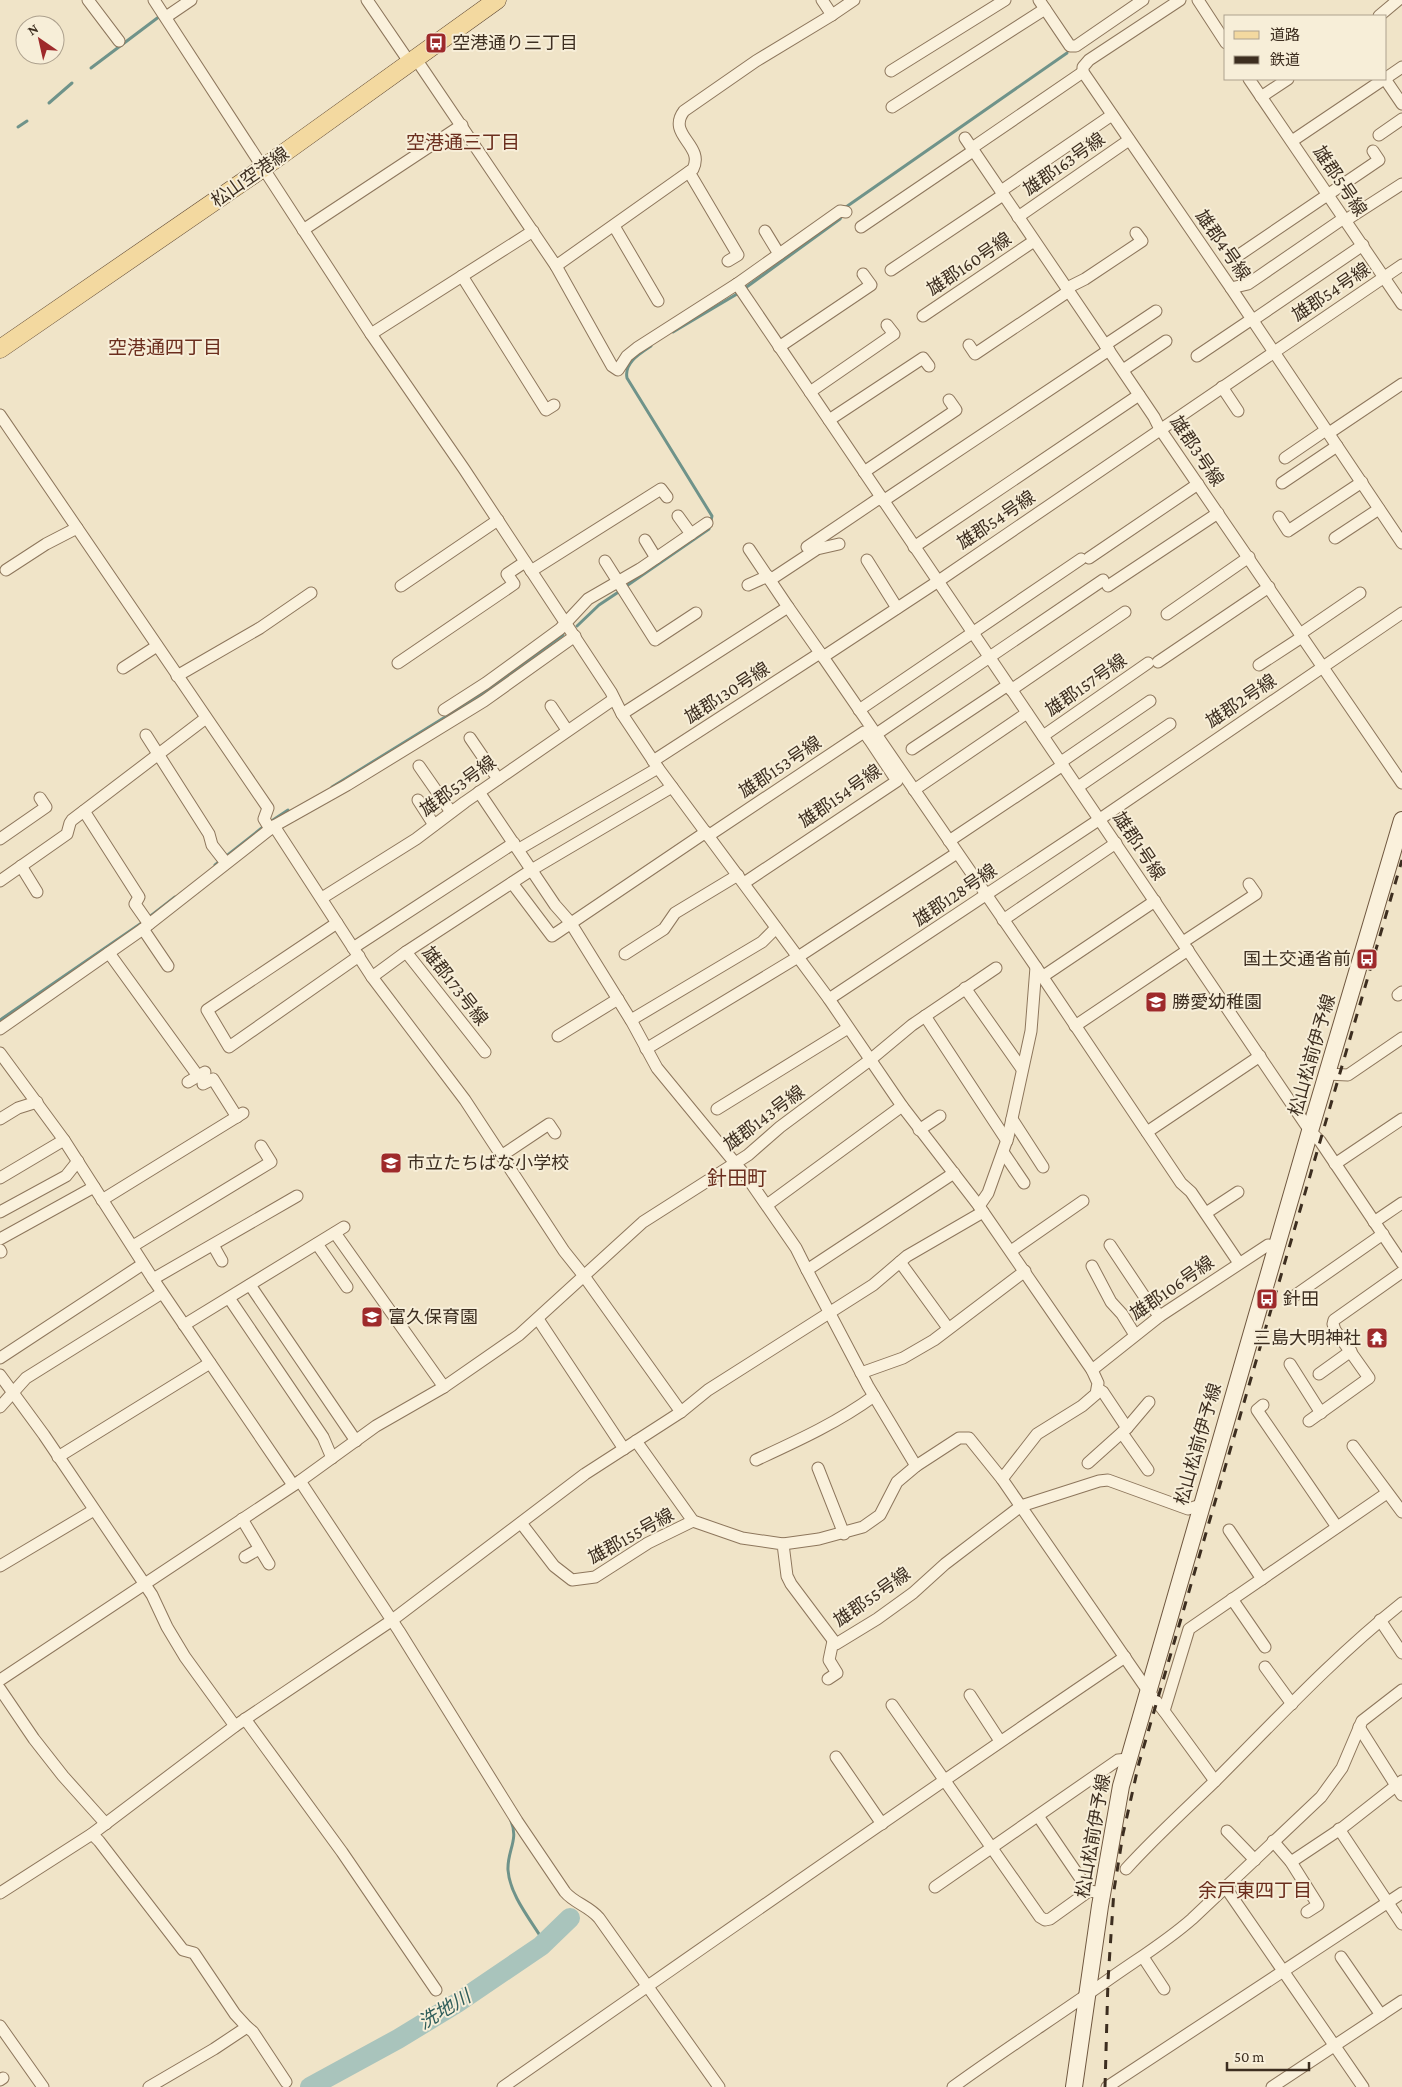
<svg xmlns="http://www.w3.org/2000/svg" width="1402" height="2087" font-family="'Crimson Pro','Noto Sans JP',serif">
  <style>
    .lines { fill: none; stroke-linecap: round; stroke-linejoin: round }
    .stream { stroke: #6f938a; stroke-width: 3 }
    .river { stroke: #a9c4bc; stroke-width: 20 }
    .street-casing { stroke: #8d765c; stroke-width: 13 }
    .secondary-casing { stroke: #6f573f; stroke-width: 18 }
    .primary-casing { stroke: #5b4430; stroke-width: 19 }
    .street { stroke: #faf1dc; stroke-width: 11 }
    .secondary { stroke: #faf1dc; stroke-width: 16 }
    .primary { stroke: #f3d9a0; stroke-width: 18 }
    .rail { stroke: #3d2e20; stroke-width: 3; stroke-dasharray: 9 9; stroke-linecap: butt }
    .labels { text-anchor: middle; stroke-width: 4; stroke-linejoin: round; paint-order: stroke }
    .poi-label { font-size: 18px; fill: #3d2e20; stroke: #f7eed8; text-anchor: start }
    .street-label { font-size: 18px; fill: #3d2e20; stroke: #f7eed8 }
    .neighbourhood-label { font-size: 19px; fill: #6b2e1e; stroke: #f7eed8 }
    .water-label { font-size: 19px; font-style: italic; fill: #2f5d5a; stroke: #f7eed8 }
    .quarter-label { font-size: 20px; fill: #6b2e1e; stroke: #f7eed8 }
  </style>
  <rect width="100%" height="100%" fill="#f0e4c8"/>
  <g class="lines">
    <!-- stream -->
    <g class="stream">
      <polyline points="91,68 160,16"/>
      <polyline points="49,103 72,83"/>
      <polyline points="18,127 27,121"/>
      <polyline points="673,332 737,294 840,219 846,207 1067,53"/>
      <path d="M625,587L709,529L712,516L627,378C624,363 639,354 651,346"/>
      <polyline points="577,626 599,605 620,591"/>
      <polyline points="332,787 476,698 563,635"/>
      <polyline points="270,822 288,810"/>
      <polyline points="215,865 263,827"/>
      <polyline points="148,918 175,897"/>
      <polyline points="0,1020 143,922"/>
      <path d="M511,1821C519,1840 507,1851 508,1870C510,1896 531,1920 544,1942"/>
    </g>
    <!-- river -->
    <polyline class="river" points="310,2087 398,2039 457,2003 541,1946 570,1918"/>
    <!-- street casing -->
    <g class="street-casing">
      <g id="street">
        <polyline points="88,0 119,41"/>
        <polyline points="154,0 371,334 464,469 611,692 622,714 658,768 829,999 902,1106 979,1206 1092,1370 1098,1383 1096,1394 1082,1406 1037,1434 1002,1479"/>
        <polyline points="367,0 410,63"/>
        <polyline points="822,0 832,15"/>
        <polyline points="1039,0 1070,46 1076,46 1143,0"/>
        <polyline points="1180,0 1089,60 1083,67 1083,72 1231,288 1402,543"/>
        <polyline points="1198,0 1226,43"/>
        <polyline points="1379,16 1398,0"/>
        <polyline points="166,17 191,0"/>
        <path d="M416,59L556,266L693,169C705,145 666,135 684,111L756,61L832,15L854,0"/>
        <polyline points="891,71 1005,0"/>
        <polyline points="1386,78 1402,67"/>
        <polyline points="1249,79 1402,304"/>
        <polyline points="1385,79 1402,104"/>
        <polyline points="1261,97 1288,79"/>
        <polyline points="892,107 1045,9"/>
        <polyline points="1379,135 1402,119"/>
        <polyline points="965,138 1154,417 1160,429 1402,783"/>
        <polyline points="1292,141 1384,79"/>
        <polyline points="972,148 1083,72"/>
        <polyline points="689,172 738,255 728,261"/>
        <polyline points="1001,191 1112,115"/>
        <polyline points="1018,217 1129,140"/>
        <polyline points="1346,220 1402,184"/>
        <polyline points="614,226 658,301"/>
        <polyline points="861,227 973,151"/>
        <polyline points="303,230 462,125"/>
        <polyline points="765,231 779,254"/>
        <polyline points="1239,255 1379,160 1373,151"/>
        <polyline points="556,266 612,366 618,370 627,356 637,348 737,284 840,211 846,212"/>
        <polyline points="891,270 1003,195"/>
        <polyline points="462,276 546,410 554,405"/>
        <polyline points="737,284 1310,1131 1320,1141 1402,1263"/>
        <polyline points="1067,288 1085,279 1142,241 1136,233"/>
        <polyline points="1231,288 1248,284 1344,218"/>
        <polyline points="923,316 1034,241"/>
        <polyline points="1253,320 1363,245"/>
        <polyline points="371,334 533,231"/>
        <polyline points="969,345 975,354 1069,291"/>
        <polyline points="1105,345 1156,311"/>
        <polyline points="779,347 871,285 863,274"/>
        <polyline points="1197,356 1252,319"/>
        <polyline points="1123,370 1166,341"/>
        <polyline points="1222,387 1238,411"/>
        <polyline points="810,392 894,334 887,325"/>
        <polyline points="0,415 268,808 264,819 270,829"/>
        <polyline points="829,420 923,358 929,366"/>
        <polyline points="1329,433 1402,384"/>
        <polyline points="1285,458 1326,430"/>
        <polyline points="864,472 956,410 949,400"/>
        <polyline points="1282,483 1337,446"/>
        <polyline points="883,501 1109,350"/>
        <polyline points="678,516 691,534"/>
        <polyline points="1279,517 1288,531 1362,482"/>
        <polyline points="1335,538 1379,509"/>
        <polyline points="645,540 656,558"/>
        <polyline points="807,547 881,497"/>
        <polyline points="914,547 1139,395"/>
        <polyline points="749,549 788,607"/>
        <polyline points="1089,558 1198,484"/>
        <polyline points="867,560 897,608"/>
        <polyline points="605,561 655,640 696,613"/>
        <polyline points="6,570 46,544 77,528"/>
        <polyline points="531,571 661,489 667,497"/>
        <polyline points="770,580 817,549 839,544"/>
        <polyline points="748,585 768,576"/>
        <polyline points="401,586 498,520"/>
        <polyline points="1108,586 1218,513"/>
        <polyline points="1167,614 1249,557"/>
        <polyline points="1300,634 1360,593"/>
        <polyline points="823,657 1036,967 1181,1183 1191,1192 1239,1263"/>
        <polyline points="1158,662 1269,587"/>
        <polyline points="398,663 514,584 507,574 525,562"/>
        <polyline points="1259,665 1302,637"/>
        <polyline points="123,668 157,646"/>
        <polyline points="177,676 260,628 311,593"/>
        <polyline points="1011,690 1125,612"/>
        <polyline points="551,706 567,730"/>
        <polyline points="444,710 486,683 560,629 588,599 640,569 707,523"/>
        <polyline points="859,710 1081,559"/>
        <polyline points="622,714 788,607 823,657 937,582 1402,265"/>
        <polyline points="146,735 209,834 212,845 226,863"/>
        <polyline points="1043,736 1148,663"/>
        <polyline points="470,738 498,779"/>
        <polyline points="912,749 1008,685"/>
        <polyline points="653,761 820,653"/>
        <polyline points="1061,762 1150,701"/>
        <polyline points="419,766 451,812"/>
        <polyline points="1078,787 1170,724"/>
        <polyline points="914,790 1027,713"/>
        <polyline points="479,792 555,905 570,922 632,1022 657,1068 749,1180 796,1248 807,1270"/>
        <polyline points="418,800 434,825"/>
        <polyline points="84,811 139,897 135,904 149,924"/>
        <polyline points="274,826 347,785 484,701 575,636"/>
        <polyline points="708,836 864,732 869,739"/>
        <polyline points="0,839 46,807 40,798"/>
        <polyline points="949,841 1063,765"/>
        <polyline points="519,849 658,768"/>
        <polyline points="21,866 37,892"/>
        <polyline points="0,881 67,834 70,823 72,820 206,718"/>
        <polyline points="512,883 552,936 706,832"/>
        <polyline points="744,883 897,781 869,739 1103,580"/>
        <polyline points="322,898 416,839 465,802 614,699"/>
        <polyline points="1003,920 1116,843"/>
        <polyline points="337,923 207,1010 229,1047 359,956"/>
        <polyline points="143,929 168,966"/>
        <polyline points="1183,942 1256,894 1249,884"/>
        <polyline points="353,948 514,843"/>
        <polyline points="406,952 533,869 672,787"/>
        <polyline points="109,953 198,1076"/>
        <polyline points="625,954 664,929 675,913 738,875"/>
        <polyline points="372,977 406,952 485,1052"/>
        <polyline points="1042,977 1155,901"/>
        <polyline points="965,988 1022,1069"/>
        <polyline points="1398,995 1402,992"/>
        <polyline points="829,999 1100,819 1402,613"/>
        <polyline points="925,1016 1007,1141"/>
        <polyline points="631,1020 762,942 776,928"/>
        <polyline points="1075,1026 1188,950"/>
        <polyline points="0,1029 143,929 274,826 372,977 465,1100 564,1251 584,1276 681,1412"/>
        <polyline points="558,1036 618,999"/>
        <polyline points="646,1049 798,957 957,853"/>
        <polyline points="0,1053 64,1140 153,1279 293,1485"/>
        <polyline points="1327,1074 1348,1075 1402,1038"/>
        <polyline points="188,1082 205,1072"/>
        <polyline points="203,1084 213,1079 237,1117"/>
        <polyline points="717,1109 848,1028"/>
        <polyline points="0,1119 18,1108 37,1102"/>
        <polyline points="1012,1119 1043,1167"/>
        <polyline points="919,1130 940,1116"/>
        <polyline points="1147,1132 1260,1056"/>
        <polyline points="1003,1152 1024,1183"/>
        <polyline points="501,1156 549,1124 555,1133"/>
        <polyline points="1335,1164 1402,1119"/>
        <polyline points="954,1173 807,1270 868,1386 916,1466 959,1438 969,1438 1002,1479 1148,1691 1164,1711 1215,1781"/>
        <polyline points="0,1178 64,1140"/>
        <polyline points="102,1200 243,1113"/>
        <polyline points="767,1205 902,1106"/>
        <polyline points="979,1206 988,1193 1008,1137 1031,1031 1036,967"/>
        <polyline points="0,1212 66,1176 78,1161"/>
        <polyline points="1206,1213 1238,1192"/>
        <polyline points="1374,1222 1402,1203"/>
        <polyline points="335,1233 444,1387"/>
        <polyline points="0,1239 94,1187"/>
        <polyline points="317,1244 347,1287"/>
        <polyline points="213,1245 222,1261"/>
        <polyline points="1110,1245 1150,1305 1160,1316"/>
        <polyline points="133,1246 271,1162 261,1146"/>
        <polyline points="0,1250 1,1252"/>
        <polyline points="1011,1251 1083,1201"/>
        <polyline points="900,1262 948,1328"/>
        <polyline points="1092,1266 1111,1302 1122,1314 1135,1335"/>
        <polyline points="153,1279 297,1196"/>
        <polyline points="250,1285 356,1441"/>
        <polyline points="229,1298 323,1437 332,1458"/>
        <polyline points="1290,1299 1383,1234"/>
        <polyline points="538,1319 624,1449"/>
        <polyline points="184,1325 344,1227"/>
        <polyline points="0,1358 143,1264"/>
        <polyline points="1290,1364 1321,1413"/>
        <polyline points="1092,1370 1160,1316 1268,1245 1277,1246"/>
        <polyline points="861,1373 903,1358 934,1340 1025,1271"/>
        <polyline points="1319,1374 1351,1351"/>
        <polyline points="0,1375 44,1435 152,1595 167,1627 185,1657 235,1726"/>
        <polyline points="1098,1389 1103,1392 1127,1428"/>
        <polyline points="1263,1405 1257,1410 1337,1527"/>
        <polyline points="0,1407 26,1378 162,1293"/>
        <polyline points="1309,1421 1369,1378 1335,1330 1333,1324 1334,1320 1402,1272"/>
        <polyline points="1122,1433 1148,1470"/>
        <polyline points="636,1441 693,1521 742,1538 783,1544 787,1576 791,1584 836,1644 877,1619 913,1593 945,1564 1021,1506 1099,1481 1108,1480 1188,1509 1201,1505"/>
        <polyline points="1353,1446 1402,1512"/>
        <polyline points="58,1457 210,1363"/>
        <path d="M756,1460C797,1441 837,1423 874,1396"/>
        <polyline points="1088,1463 1127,1428 1149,1402"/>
        <polyline points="818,1468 844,1534"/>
        <path d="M300,1481L399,1631L517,1821L565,1892C574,1903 589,1906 599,1918L719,2087"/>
        <polyline points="242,1519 269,1564"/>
        <polyline points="521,1523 554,1566 572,1580 595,1577 648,1543 693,1521"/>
        <polyline points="1229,1530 1262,1579"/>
        <polyline points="783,1544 819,1539 863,1527 880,1515 897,1482 916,1466"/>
        <polyline points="245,1557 259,1549"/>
        <polyline points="0,1566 94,1510"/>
        <polyline points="1232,1599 1265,1647"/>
        <polyline points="1380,1620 1402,1653"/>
        <polyline points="1265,1667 1292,1704"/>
        <polyline points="828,1679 837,1673 829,1660 833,1641"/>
        <polyline points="0,1680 300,1481 376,1426 444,1387 519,1335 643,1222 748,1155 780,1127 870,1060 912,1025 996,968"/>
        <polyline points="0,1689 34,1739 63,1776 106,1824"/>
        <polyline points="970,1695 1000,1741"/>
        <polyline points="892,1705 1040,1917 1045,1920 1050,1919 1089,1891 1103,1893"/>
        <polyline points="1164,1711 1189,1629 1387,1493"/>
        <polyline points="245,1719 342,1852 436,1990"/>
        <polyline points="1359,1727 1402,1795"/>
        <polyline points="836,1757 882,1824"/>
        <polyline points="1038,1816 1089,1891"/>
        <polyline points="1339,1829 1402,1924"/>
        <polyline points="1227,1831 1255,1860"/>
        <polyline points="92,1834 99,1841 183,1950 194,1953 235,2014 247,2027 214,2049 149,2087"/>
        <polyline points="1273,1841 1291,1862 1318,1905 1307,1912"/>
        <polyline points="1291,1862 1342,1828 1402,1781"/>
        <path d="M1126,1869C1154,1838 1185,1810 1215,1781C1276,1720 1334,1657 1402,1603"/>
        <polyline points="935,1887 1118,1760 1128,1759"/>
        <polyline points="1226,1888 1363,2087"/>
        <polyline points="0,1893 92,1834 235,1726 391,1621 585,1474 681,1412 708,1390 873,1285 907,1256 983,1212"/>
        <polyline points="1143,1957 1164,1989"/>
        <polyline points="1341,1957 1381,2015"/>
        <polyline points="0,2026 43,2087"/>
        <polyline points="247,2027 253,2032 286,2082"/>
        <polyline points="0,2080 3,2078"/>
        <path d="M503,2087C710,1943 916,1798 1125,1657"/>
        <path d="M953,2087C1004,2050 1057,2016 1108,1980C1136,1960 1166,1942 1192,1919L1321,1797L1342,1768L1362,1721L1402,1690"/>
        <polyline points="1107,2087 1402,1893"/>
        <polyline points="1272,2087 1402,2001"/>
      </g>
    </g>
    <!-- secondary casing -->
    <g class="secondary-casing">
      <polyline id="secondary" points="1074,2087 1100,1906 1121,1786 1310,1131 1402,820"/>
    </g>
    <!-- primary casing -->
    <g class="primary-casing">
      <polyline id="primary" points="0,349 263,168 497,0"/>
    </g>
    <!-- street -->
    <use href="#street" class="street"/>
    <!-- secondary -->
    <use href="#secondary" class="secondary"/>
    <!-- primary -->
    <use href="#primary" class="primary"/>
    <!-- rail -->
    <polyline class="rail" points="1105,2087 1108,1980 1114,1890 1123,1834 1139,1763 1402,860"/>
  </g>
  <!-- icons -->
  <defs>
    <g id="bus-square" transform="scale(1.125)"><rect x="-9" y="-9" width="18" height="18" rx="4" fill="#9e2a2b" stroke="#f7eed8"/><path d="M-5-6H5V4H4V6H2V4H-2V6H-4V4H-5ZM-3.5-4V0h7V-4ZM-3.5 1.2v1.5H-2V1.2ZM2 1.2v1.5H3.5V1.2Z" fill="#fff"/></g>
    <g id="school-square" transform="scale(1.125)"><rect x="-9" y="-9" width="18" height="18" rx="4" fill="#9e2a2b" stroke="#f7eed8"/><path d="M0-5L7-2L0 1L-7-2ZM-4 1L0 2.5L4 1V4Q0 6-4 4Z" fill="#fff"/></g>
    <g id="temple-square" transform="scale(1.125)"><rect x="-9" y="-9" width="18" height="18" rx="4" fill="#9e2a2b" stroke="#f7eed8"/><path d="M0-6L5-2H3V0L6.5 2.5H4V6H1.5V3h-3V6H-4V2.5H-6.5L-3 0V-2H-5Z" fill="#fff"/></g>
  </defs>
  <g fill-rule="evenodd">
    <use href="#bus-square" x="436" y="43"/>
    <use href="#bus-square" x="1367" y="959"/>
    <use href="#school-square" x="1156" y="1002"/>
    <use href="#school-square" x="391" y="1163"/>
    <use href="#bus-square" x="1267" y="1299"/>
    <use href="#school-square" x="372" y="1317"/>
    <use href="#temple-square" x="1377" y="1338"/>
  </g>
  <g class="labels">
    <!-- poi labels -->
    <g class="poi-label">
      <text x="452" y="49">空港通り三丁目</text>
      <text x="1351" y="965" text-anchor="end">国土交通省前</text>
      <text x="1172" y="1008">勝愛幼稚園</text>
      <text x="407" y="1169">市立たちばな小学校</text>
      <text x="1283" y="1305">針田</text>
      <text x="388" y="1323">富久保育園</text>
      <text x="1361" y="1344" text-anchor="end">三島大明神社</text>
    </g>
    <!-- street labels -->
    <g class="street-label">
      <text transform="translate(1064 164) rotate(-35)" y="6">雄郡163号線</text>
      <text transform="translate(250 177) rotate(-35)" y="6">松山空港線</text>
      <text transform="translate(1340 181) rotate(56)" y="6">雄郡5号線</text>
      <text transform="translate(1223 245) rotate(55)" y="6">雄郡4号線</text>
      <text transform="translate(969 264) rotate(-34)" y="6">雄郡160号線</text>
      <text transform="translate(1331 292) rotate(-34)" y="6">雄郡54号線</text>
      <text transform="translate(1197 451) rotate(56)" y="6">雄郡3号線</text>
      <text transform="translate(996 520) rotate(-34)" y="6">雄郡54号線</text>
      <text transform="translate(1086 685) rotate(-35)" y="6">雄郡157号線</text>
      <text transform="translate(727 693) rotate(-33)" y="6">雄郡130号線</text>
      <text transform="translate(1241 701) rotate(-34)" y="6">雄郡2号線</text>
      <text transform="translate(780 767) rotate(-34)" y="6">雄郡153号線</text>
      <text transform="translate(458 786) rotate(-36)" y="6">雄郡53号線</text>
      <text transform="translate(840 796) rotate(-35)" y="6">雄郡154号線</text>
      <text transform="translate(1139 846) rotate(56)" y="6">雄郡1号線</text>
      <text transform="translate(955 895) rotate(-34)" y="6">雄郡128号線</text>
      <text transform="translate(455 986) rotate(52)" y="6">雄郡173号線</text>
      <text transform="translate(1312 1055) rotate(-74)" y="6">松山松前伊予線</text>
      <text transform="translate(764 1118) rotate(-37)" y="6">雄郡143号線</text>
      <text transform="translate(1172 1288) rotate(-35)" y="6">雄郡106号線</text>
      <text transform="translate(1198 1444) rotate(-74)" y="6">松山松前伊予線</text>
      <text transform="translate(631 1536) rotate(-29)" y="6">雄郡155号線</text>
      <text transform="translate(872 1597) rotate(-35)" y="6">雄郡55号線</text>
      <text transform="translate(1093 1836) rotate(-80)" y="6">松山松前伊予線</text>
    </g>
    <!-- neighbourhood labels -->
    <g class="neighbourhood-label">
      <text x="463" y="149">空港通三丁目</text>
      <text x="165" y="354">空港通四丁目</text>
      <text x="1255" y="1897">余戸東四丁目</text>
    </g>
    <!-- water labels -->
    <g class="water-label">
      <text transform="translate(444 2009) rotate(-31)" y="7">洗地川</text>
    </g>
    <!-- quarter labels -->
    <g class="quarter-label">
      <text x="737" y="1185">針田町</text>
    </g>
  </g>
  <!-- legend -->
  <rect x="1224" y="15" width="162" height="65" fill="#f7eed8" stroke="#ada18e"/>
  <rect x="1234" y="31" width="25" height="8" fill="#f3d9a0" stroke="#ada18e"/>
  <text x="1270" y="40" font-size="15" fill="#3d2e20">道路</text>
  <rect x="1234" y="56" width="25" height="8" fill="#3d2e20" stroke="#ada18e"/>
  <text x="1270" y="65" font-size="15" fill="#3d2e20">鉄道</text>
  <!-- north arrow -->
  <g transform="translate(40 40) rotate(326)"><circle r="24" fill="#f7eed8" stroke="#ada18e"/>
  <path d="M0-4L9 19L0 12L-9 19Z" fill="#9e2a2b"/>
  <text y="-8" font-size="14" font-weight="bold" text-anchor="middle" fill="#3d2e20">N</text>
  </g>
  <!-- scale -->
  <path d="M1227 2062v8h82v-8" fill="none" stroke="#3d2e20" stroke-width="2.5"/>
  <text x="1234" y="2062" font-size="15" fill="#3d2e20" stroke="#f7eed8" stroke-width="4" paint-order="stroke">50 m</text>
</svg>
